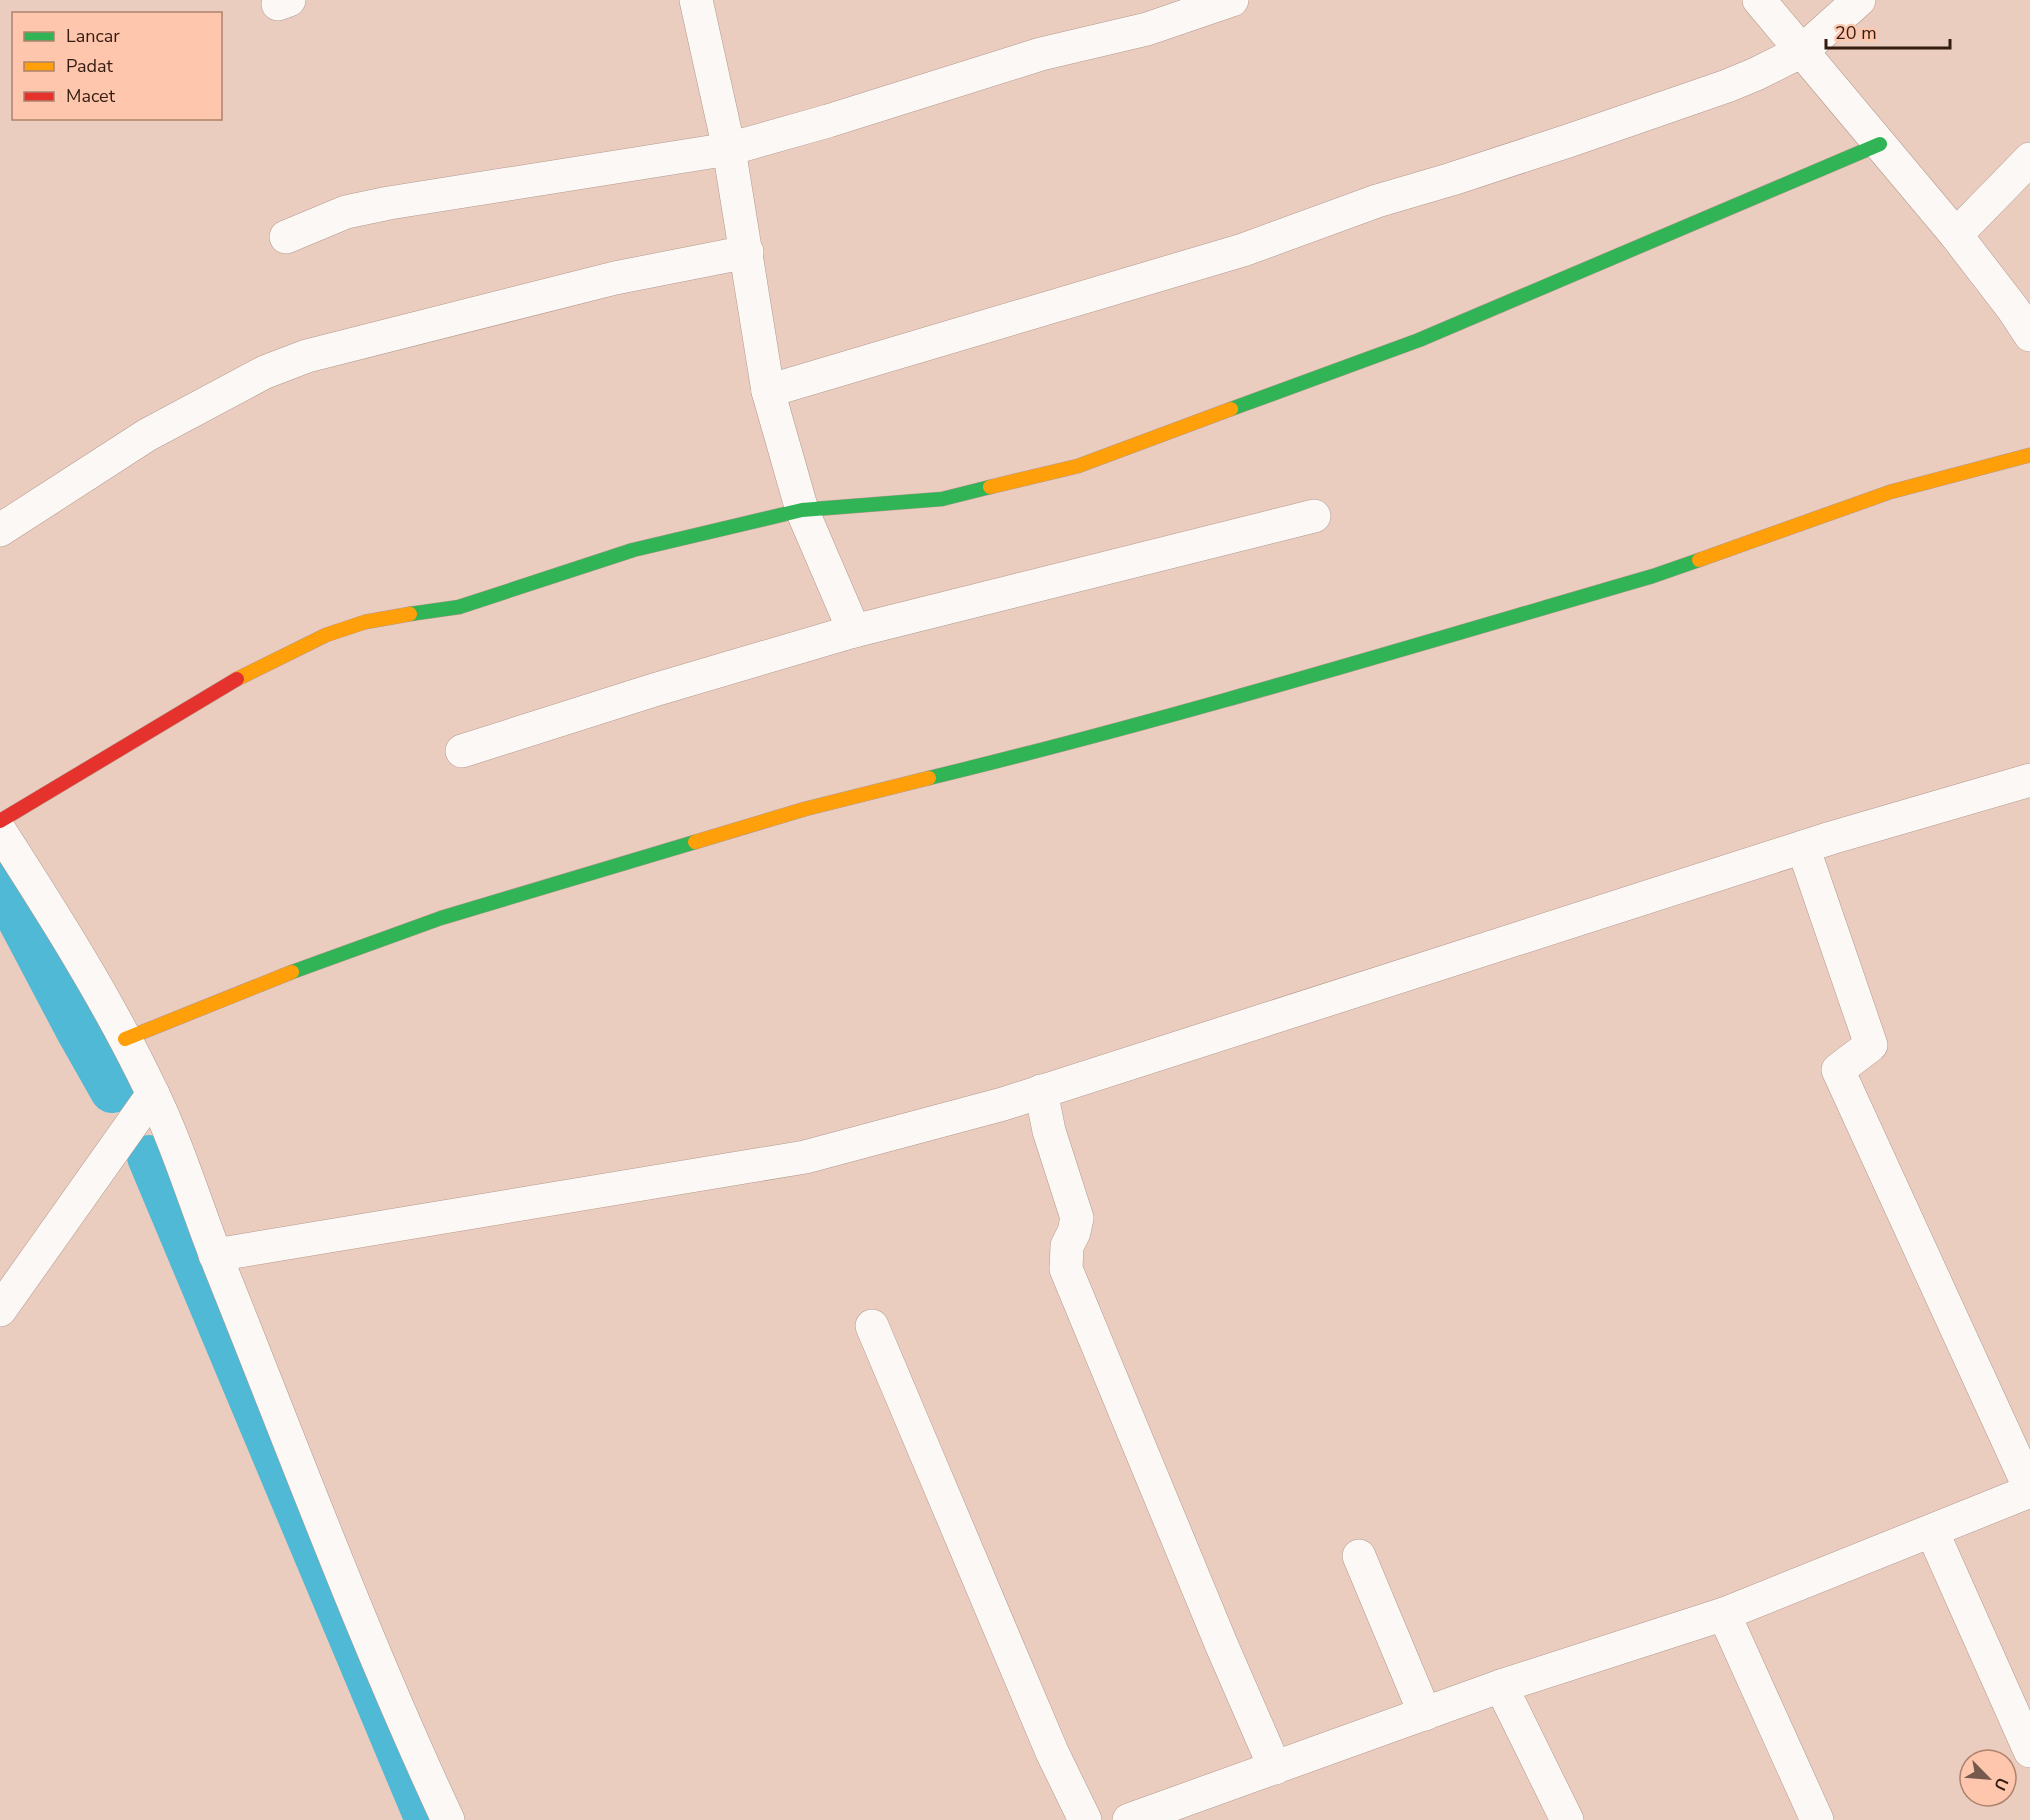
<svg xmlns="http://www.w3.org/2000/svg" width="2030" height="1820" font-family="'Nunito Sans',sans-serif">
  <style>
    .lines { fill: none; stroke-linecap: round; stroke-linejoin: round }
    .canal { stroke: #50b9d5; stroke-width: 44 }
    .street-casing { stroke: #b2998e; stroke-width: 34 }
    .fast-casing { stroke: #b2998e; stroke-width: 15 }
    .slow-casing { stroke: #b2998e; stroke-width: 15 }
    .jam-casing { stroke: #b2998e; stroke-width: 15 }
    .street { stroke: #fcf8f5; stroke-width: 33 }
    .fast { stroke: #30b455; stroke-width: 14 }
    .slow { stroke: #ff9f0a; stroke-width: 14 }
    .jam { stroke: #e5322d; stroke-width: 14 }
  </style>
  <rect width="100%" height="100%" fill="#ebcdbf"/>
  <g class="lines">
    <!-- canal -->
    <g class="canal">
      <polyline points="0,883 78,1031 112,1091"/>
      <polyline points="149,1157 427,1820"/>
    </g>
    <!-- street casing -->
    <g class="street-casing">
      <g id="street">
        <polyline points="696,0 729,149 768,391 802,510 854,631"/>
        <polyline points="1759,0 1956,235 2013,309 2030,335"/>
        <polyline points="278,4 289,0"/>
        <polyline points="1956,235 2030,159"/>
        <polyline points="286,237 346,212 389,203 729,149 828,121 1041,54 1147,29 1232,0"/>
        <polyline points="768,391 1243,250 1377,201 1452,179 1568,141 1727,86 1756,74 1802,51 1859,0"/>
        <polyline points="0,530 147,435 265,372 307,356 615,278 747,252"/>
        <polyline points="462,751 654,690 854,631 1314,516"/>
        <path d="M0,831C54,915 108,1000 151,1090C180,1149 198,1213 223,1274C296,1456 365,1642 448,1820"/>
        <polyline points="1803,847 1871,1045 1838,1070 2030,1489"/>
        <polyline points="1041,1091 1049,1131 1077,1218 1074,1232 1067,1246 1066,1269 1222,1646 1275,1768"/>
        <polyline points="215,1255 805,1157 1003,1104 1831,838 2030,780"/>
        <polyline points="0,1310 153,1094"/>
        <polyline points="872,1326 1052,1752 1085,1820"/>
        <polyline points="1932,1531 2030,1751"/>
        <polyline points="1359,1556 1425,1714"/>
        <polyline points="1724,1614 1817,1820"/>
        <polyline points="1501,1686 1567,1820"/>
        <polyline points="1129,1820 1501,1686 1724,1614 2030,1491"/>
      </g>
    </g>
    <!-- fast casing -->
    <g class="fast-casing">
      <g id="fast">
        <polyline points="1231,409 1419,340 1880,144"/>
        <polyline points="410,614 459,607 633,550 802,510 942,499 990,487"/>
        <path d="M929,778C1173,719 1412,646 1653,576L1699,560"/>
        <polyline points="292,972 441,918 695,842"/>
      </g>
    </g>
    <!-- slow casing -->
    <g class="slow-casing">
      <g id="slow">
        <polyline points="990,487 1078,466 1231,409"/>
        <polyline points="1699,560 1890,492 2030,455"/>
        <polyline points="237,679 326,635 365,622 410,614"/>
        <polyline points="695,842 805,809 929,778"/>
        <polyline points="125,1039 292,972"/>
      </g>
    </g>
    <!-- jam casing -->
    <g class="jam-casing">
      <polyline id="jam" points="0,821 237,679"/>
    </g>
    <!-- street -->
    <use href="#street" class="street"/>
    <!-- fast -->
    <use href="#fast" class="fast"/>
    <!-- slow -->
    <use href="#slow" class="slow"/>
    <!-- jam -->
    <use href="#jam" class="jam"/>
  </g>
  <!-- legend -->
  <rect x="12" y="12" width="210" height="108" fill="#fdc6ad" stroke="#ad826e" stroke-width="1.5"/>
  <rect x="24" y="32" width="30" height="9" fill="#30b455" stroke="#ad826e" stroke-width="1.5"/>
  <text x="66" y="42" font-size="18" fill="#351c10">Lancar</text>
  <rect x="24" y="62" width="30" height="9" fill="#ff9f0a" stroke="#ad826e" stroke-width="1.5"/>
  <text x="66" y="72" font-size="18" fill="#351c10">Padat</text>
  <rect x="24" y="92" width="30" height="9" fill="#e5322d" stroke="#ad826e" stroke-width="1.5"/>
  <text x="66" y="102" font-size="18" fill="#351c10">Macet</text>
  <!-- north arrow -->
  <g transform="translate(1988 1778) rotate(115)"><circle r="28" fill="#fdc6ad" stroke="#ad826e" stroke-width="1.5"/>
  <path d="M0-4.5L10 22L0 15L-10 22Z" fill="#755a4d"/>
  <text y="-9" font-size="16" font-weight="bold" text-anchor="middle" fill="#351c10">U</text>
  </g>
  <!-- scale -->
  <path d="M1826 39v9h124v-9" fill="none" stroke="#351c10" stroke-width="3"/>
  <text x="1835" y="39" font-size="18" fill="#351c10" stroke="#fdc6ad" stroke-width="4.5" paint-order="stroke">20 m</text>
</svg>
